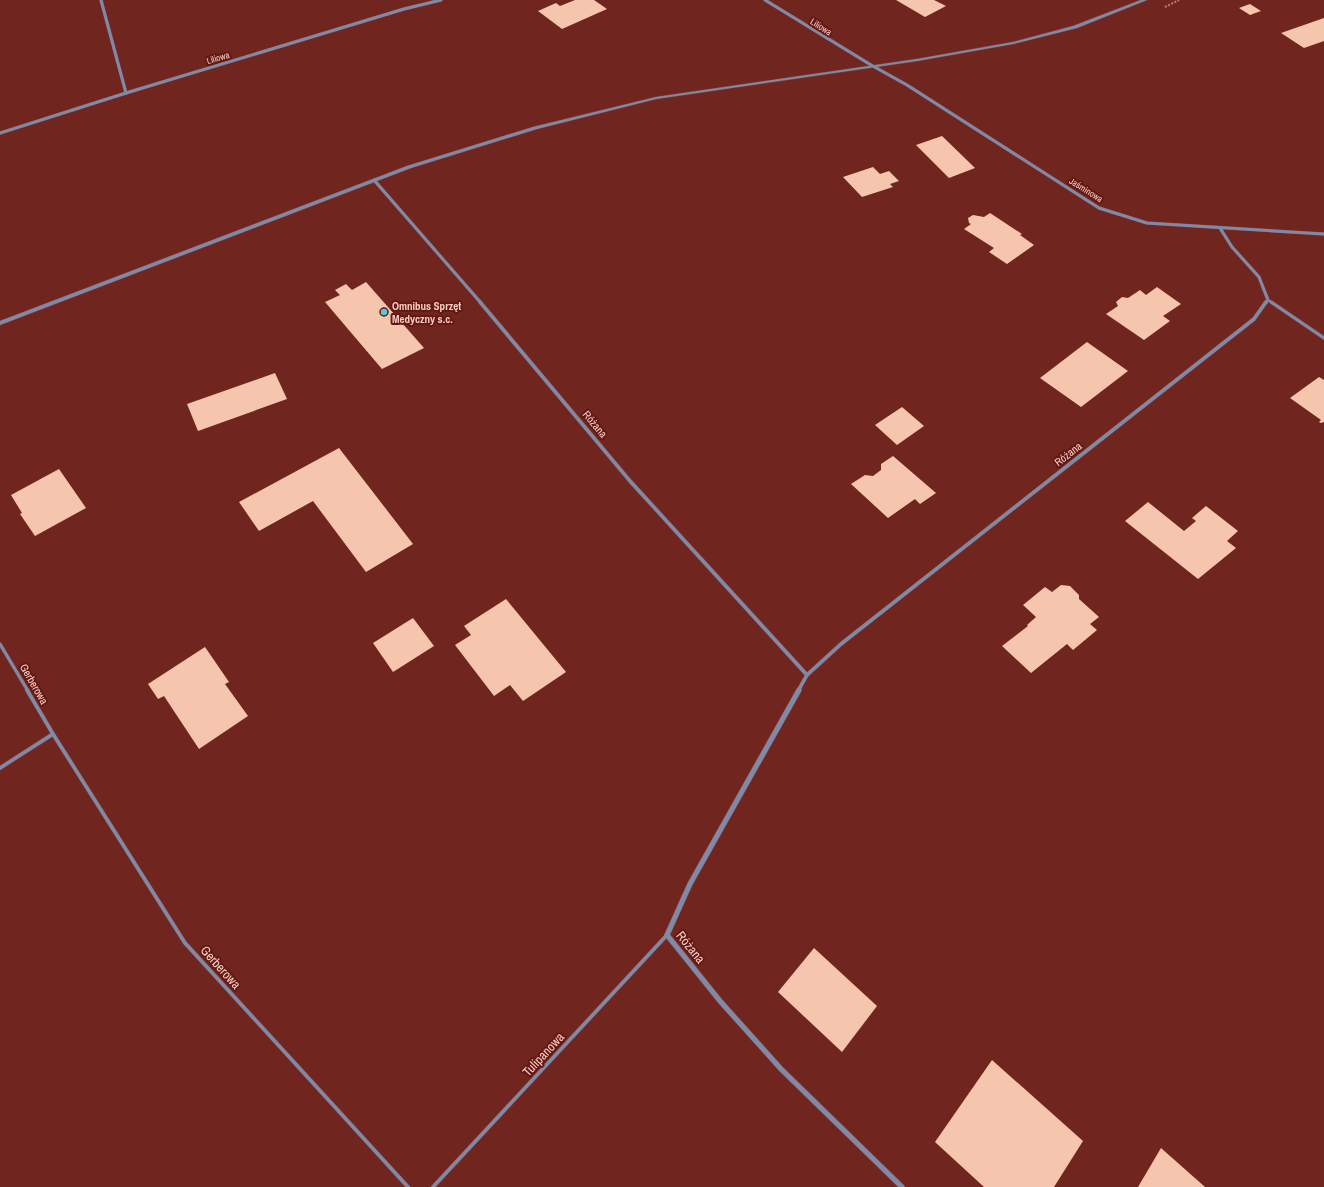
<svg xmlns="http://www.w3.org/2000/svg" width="1324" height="1187" font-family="'Archivo Narrow',sans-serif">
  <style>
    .building { fill: #f5c6ad }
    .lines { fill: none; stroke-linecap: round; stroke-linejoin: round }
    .service-far2-casing { stroke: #89443c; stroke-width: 2.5 }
    .service-far1-casing { stroke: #89443c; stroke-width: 4 }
    .service-casing { stroke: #89443c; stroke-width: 4.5 }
    .minor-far2-casing { stroke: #89443c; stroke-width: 3.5 }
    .minor-far1-casing { stroke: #89443c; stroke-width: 4.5 }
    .minor-casing { stroke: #89443c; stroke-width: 6 }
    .tertiary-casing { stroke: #89443c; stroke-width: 1 }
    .path { stroke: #b97e76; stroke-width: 2; stroke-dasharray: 2 1.5; stroke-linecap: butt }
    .service-far2 { stroke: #7e8aa8; stroke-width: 2 }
    .service-far1 { stroke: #7e8aa8; stroke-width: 3 }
    .service { stroke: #7e8aa8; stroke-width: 3.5 }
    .minor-far2 { stroke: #7e8aa8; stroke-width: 3 }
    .minor-far1 { stroke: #7e8aa8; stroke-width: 3.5 }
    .minor { stroke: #7e8aa8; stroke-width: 5 }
    .tertiary { fill: #7e8aa8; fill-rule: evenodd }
    .poi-dot { fill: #54cadc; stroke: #631a14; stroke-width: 1.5 }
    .labels { text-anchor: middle; stroke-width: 4; stroke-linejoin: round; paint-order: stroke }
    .far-street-label { font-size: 9px; fill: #f9cbc3; stroke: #631a14 }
    .poi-label { font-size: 11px; font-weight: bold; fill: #f9cbc3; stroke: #631a14; text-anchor: start }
    .street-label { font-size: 11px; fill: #f9cbc3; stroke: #631a14 }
    .near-street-label { font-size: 13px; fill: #f9cbc3; stroke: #631a14 }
  </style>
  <rect width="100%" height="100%" fill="#70261e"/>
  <!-- building -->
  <g class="building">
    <polygon points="575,0 594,0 607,9 562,29 538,11 556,3 560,6"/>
    <polygon points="896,0 934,0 946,6 925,17"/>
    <polygon points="1250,4 1261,11 1250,15 1239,8"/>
    <polygon points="1324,18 1324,41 1304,48 1281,33"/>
    <polygon points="942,136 975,168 949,178 916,145"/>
    <polygon points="873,167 880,174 889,171 899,181 890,184 893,187 862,197 843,177"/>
    <polygon points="990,213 1022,234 1020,235 1034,245 1007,264 989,252 994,248 964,229 971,224 969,223 968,218 973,215 984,217"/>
    <polygon points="366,282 424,348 382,369 325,302 340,295 335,290 346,284 352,290"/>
    <polygon points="1157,287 1181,304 1163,316 1170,321 1144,340 1106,314 1118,306 1116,302 1122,297 1128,298 1140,290 1146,295"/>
    <polygon points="1087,342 1128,371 1081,407 1040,378"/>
    <polygon points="275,373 287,399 198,431 187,404"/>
    <polygon points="1319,377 1324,380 1324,422 1321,423 1319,422 1321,420 1290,398"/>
    <polygon points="902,407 924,426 897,445 875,425"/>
    <polygon points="339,448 413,544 366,572 313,501 259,531 239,502"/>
    <polygon points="893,456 936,493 920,504 915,499 888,518 851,484 865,475 873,476 881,470 881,464"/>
    <polygon points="59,469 86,508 35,536 20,514 22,513 11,495"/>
    <polygon points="1148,502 1184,531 1196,521 1192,518 1206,506 1238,531 1227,541 1236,548 1198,579 1125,521"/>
    <polygon points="1061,585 1070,586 1079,595 1079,599 1099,617 1090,624 1097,630 1073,650 1067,644 1031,673 1002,646 1028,626 1027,625 1036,617 1023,605 1045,587 1052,592"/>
    <polygon points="506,599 566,672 523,701 510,685 494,696 455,645 471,635 464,626"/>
    <polygon points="413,618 434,646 393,672 373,643"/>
    <polygon points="205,647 229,682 225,684 248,716 199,749 164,696 158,699 148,684"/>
    <polygon points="814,948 877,1006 842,1052 778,992"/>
    <polygon points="992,1060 1083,1141 1054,1187 984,1187 935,1142"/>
    <polygon points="1161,1148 1205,1187 1138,1187"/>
  </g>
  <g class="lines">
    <!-- service-far2 casing -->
    <g class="service-far2-casing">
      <polyline id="service-far2" points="1268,300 1273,303"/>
    </g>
    <!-- service-far1 casing -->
    <g class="service-far1-casing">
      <g id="service-far1">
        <polyline points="1271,302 1324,338"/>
        <polyline points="0,644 28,691"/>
      </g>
    </g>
    <!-- service casing -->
    <g class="service-casing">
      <g id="service">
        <polyline points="27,690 53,734 185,943 408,1187"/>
        <polyline points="0,768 53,734"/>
        <polyline points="433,1187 667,935"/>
      </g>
    </g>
    <!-- minor-far2 casing -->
    <g class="minor-far2-casing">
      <g id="minor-far2">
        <polyline points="101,0 126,93"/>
        <polyline points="765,0 871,65 907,85 1099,208 1147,223 1324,234"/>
        <polyline points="0,133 126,93 404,9 441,0"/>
        <polyline points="374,180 481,303"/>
        <polyline points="1220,228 1232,247 1259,277 1268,300 1266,303"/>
      </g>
    </g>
    <!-- minor-far1 casing -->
    <g class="minor-far1-casing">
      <g id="minor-far1">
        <polyline points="480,302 630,481 807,675"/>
        <polyline points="798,691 807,675 841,644 1254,319 1266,302"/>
      </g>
    </g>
    <!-- minor casing -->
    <g class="minor-casing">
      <polyline id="minor" points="799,690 690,884 667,935 720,1001 781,1069 902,1187"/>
    </g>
    <!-- tertiary casing -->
    <g class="tertiary-casing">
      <polygon id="tertiary" points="1141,0 1147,0 1077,28 1013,44 917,61 656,99 537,129 411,168 0,325 0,321 407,166 533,127 656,97 917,59 1013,42 1073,26"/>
    </g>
    <!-- path -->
    <polyline class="path" points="1165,7 1179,0"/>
    <!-- service-far2 -->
    <use href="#service-far2" class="service-far2"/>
    <!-- service-far1 -->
    <use href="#service-far1" class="service-far1"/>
    <!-- service -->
    <use href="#service" class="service"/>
    <!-- minor-far2 -->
    <use href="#minor-far2" class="minor-far2"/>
    <!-- minor-far1 -->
    <use href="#minor-far1" class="minor-far1"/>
    <!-- minor -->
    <use href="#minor" class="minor"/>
    <!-- tertiary -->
    <use href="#tertiary" class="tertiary"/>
  </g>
  <!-- markers -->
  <circle class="poi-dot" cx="384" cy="312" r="4"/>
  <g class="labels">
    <!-- far-street labels -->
    <g class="far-street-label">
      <text transform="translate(821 27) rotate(32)" y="3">Liliowa</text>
      <text transform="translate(218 58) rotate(-17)" y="3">Liliowa</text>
      <text transform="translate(1086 190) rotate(32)" y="3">Jaśminowa</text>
    </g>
    <!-- poi labels -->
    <g class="poi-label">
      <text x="392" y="310">Omnibus Sprzęt<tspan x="392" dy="13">Medyczny s.c.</tspan></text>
    </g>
    <!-- street labels -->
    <g class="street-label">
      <text transform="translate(595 424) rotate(50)" y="4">Różana</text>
      <text transform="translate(1068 454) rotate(-38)" y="4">Różana</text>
      <text transform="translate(34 684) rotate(60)" y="4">Gerberowa</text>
    </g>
    <!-- near-street labels -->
    <g class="near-street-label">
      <text transform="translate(691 947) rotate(51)" y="5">Różana</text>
      <text transform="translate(221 967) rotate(48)" y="5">Gerberowa</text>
      <text transform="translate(543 1054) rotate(-47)" y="5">Tulipanowa</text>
    </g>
  </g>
</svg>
